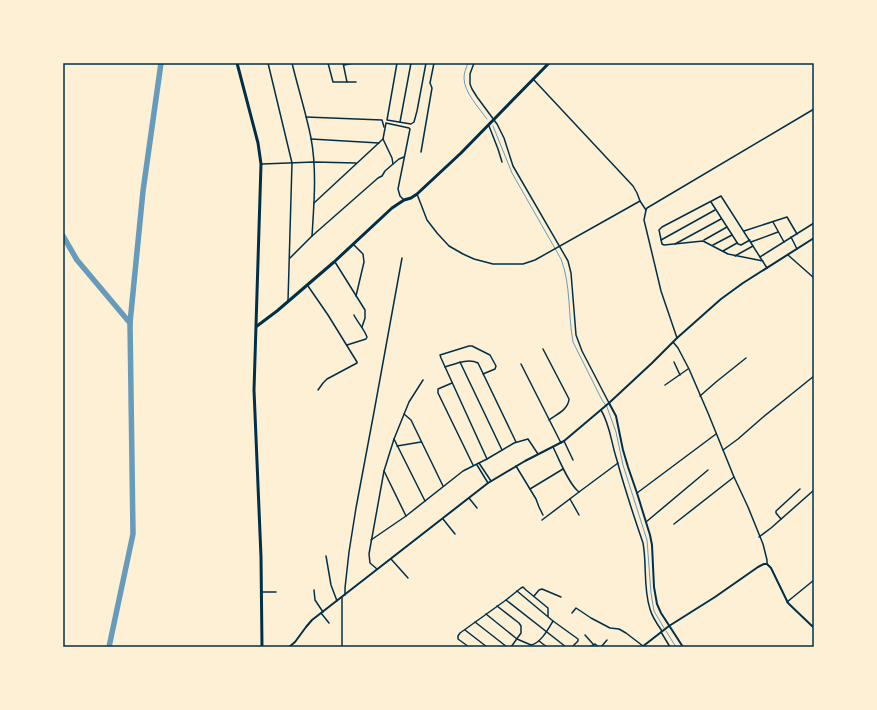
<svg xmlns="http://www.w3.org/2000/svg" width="877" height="710" font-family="'Fira Sans Condensed',sans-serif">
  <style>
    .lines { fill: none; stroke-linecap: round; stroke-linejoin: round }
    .stream { stroke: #669bbc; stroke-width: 1 }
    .river { stroke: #669bbc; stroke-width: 5.5 }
    .minor { stroke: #003049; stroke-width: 1.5 }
    .tertiary { stroke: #003049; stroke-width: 2 }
    .primary { stroke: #003049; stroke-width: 3 }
    .trunk { stroke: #003049; stroke-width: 3 }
    .neatline { fill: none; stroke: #003049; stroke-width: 1.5 }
  </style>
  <rect width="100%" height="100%" fill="#fdf0d5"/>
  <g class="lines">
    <!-- stream -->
    <g class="stream">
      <path d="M468,63C466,68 464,73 464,78C464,92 479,108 487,119"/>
      <path d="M493,126L512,173L561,259C571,285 568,315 573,342L602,400L607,407L616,432L623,465L647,540L651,593L654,611L664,628"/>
      <polyline points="666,631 676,647"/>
    </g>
    <!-- river -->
    <g class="river">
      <polyline points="63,236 77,260 130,323"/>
      <polyline points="109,647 133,534 130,323 143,191 161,63"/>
    </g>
    <!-- minor -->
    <g class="minor">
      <polyline points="268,63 292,163 288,301"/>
      <path d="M292,63C298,88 306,113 311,138C317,170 314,204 312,236"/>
      <polyline points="328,63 333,82 356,82"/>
      <polyline points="343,63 347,82"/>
      <polyline points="397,63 387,120 411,124 414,122 417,111 426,63"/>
      <polyline points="474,63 470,74 470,84 472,89 477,97 497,124 504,138 513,166 568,261 571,273 576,335 582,351 609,403"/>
      <polyline points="344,65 354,63"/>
      <polyline points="533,79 633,186 637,193 640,201"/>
      <polyline points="306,117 382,120 384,127"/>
      <polyline points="400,122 411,63"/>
      <polyline points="489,126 498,149 502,162"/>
      <polyline points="311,139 379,143"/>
      <polyline points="421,152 432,88 430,83 434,63"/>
      <polyline points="262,164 314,162 356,163"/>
      <polyline points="393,164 399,159 404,157"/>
      <polyline points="417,194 427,220 437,233 449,246 463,254 474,259 493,264 523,264 535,260 608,219 640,201 646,210"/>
      <polyline points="711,202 738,244 741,245 750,240"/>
      <polyline points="314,203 383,139"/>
      <polyline points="773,222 784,242"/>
      <polyline points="744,231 787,217 797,234"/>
      <polyline points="791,237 797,249"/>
      <polyline points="661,240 715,210"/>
      <polyline points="704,240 727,227"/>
      <polyline points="751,242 778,232"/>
      <polyline points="675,244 721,219"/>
      <polyline points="354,245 363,254 364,262 356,296"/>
      <polyline points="713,245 732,235"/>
      <polyline points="723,251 737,243"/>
      <polyline points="788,255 814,278"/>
      <polyline points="735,256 753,246"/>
      <polyline points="760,257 814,223"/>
      <polyline points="290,258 312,236 378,178 382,176 385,171 393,164 392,158 383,139 386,123 409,128 410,129 398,189 400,196 404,200"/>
      <polyline points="763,261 728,254 703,241 664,245 662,244 659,230 662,227 721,196 767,268"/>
      <polyline points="335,262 365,310 365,318 362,327"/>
      <polyline points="308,286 328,315 357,362 357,363 327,379 323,383 318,390"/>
      <polyline points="677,338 661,291 651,249 644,220 646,210 647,208 814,109"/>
      <polyline points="673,342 678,348 689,369 708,413 734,477 748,507 763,544 767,560 767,564"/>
      <path d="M347,345L366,339L367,337C364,329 358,323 354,315"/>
      <path d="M543,349L569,399C568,410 557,414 549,420"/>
      <polyline points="460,362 502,450"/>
      <polyline points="674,362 680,375"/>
      <polyline points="521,364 561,443"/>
      <path d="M445,367C455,364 468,358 478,363L516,442"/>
      <polyline points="483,374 495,369 496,366 490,355 472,346 469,346 440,355 441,358 487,459"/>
      <polyline points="452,383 438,389 438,393 473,465"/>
      <polyline points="665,385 688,369"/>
      <polyline points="700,396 716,382 746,358"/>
      <path d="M601,410C610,425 611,441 616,457C624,486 633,514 643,543C647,564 643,588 650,609C652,617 657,624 662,631"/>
      <polyline points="404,414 411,420 443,486"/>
      <polyline points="394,439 425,501"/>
      <polyline points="564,441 573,460"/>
      <polyline points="397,446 421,442"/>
      <path d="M553,447C559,459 569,485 579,492L618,463"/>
      <polyline points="723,450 738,439 762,418 814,376"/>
      <polyline points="479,463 491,481"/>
      <polyline points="477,465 488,483"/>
      <polyline points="516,466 536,499 539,507 543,515"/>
      <polyline points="384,471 406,516"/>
      <polyline points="530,489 563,469"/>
      <polyline points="637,493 716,434"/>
      <polyline points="469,498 477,508"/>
      <polyline points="570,499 579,515"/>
      <polyline points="443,519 455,534"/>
      <polyline points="781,519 776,513 776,511 800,489"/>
      <polyline points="542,520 579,492"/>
      <polyline points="646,522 708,470"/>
      <polyline points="674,524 734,477"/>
      <polyline points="759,537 771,528 814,490"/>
      <polyline points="371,540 406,516 463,471 487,459 514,443 528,439 538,454"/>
      <polyline points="326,556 331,585 337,601"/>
      <polyline points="391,559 408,578"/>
      <polyline points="377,569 370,563 369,554 384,471 394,439 409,402 423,380"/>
      <polyline points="314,590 315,600 323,612"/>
      <polyline points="261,592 276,592"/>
      <polyline points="345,595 345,588 349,552 356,508 374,412 402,258"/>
      <polyline points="534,596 539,590 542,589 561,597"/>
      <polyline points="506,600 566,647"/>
      <polyline points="787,602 814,580"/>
      <polyline points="497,606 519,623 521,626 521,633 511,647"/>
      <polyline points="321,613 329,623"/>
      <polyline points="572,613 576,608 591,618 610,628 619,629 626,633 643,646"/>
      <path d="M486,614L517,639L531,645C541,643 548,629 553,621L517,591"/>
      <polyline points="553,621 578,639 578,641 572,647"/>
      <polyline points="475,622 507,647"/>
      <polyline points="465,630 487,647"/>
      <polyline points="661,632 670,647"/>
      <polyline points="585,635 593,644"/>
      <polyline points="539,641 547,647"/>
      <polyline points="342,647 342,597"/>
      <polyline points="469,647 458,639 458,636 460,633 506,600 521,588 523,587 526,590 548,608 548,616"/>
      <polyline points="590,647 595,644 599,647"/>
      <polyline points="601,647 607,640"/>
    </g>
    <!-- tertiary -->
    <g class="tertiary">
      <polyline points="609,403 616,416 623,450 628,467 637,493 650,535 652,545 654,587 657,604 661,613 683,647"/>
      <polyline points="289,647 295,642 306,627 312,620 488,483 525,461 564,441 609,403 652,363 677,338 721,299 743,283 814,238"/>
      <polyline points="642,647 669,626 715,597 758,567 764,564 767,564 771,568 788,603 812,626 814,627"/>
    </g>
    <!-- primary -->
    <polyline class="primary" points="257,326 277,311 334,262 392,208 404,200 411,198 417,194 461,153 549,63"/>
    <!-- trunk -->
    <polyline class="trunk" points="237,63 258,143 261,164 254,390 261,557 262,647"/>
  </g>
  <!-- border -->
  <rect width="877" height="710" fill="none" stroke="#fdf0d5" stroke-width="128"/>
  <rect x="64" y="64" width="749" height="582" class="neatline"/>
</svg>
